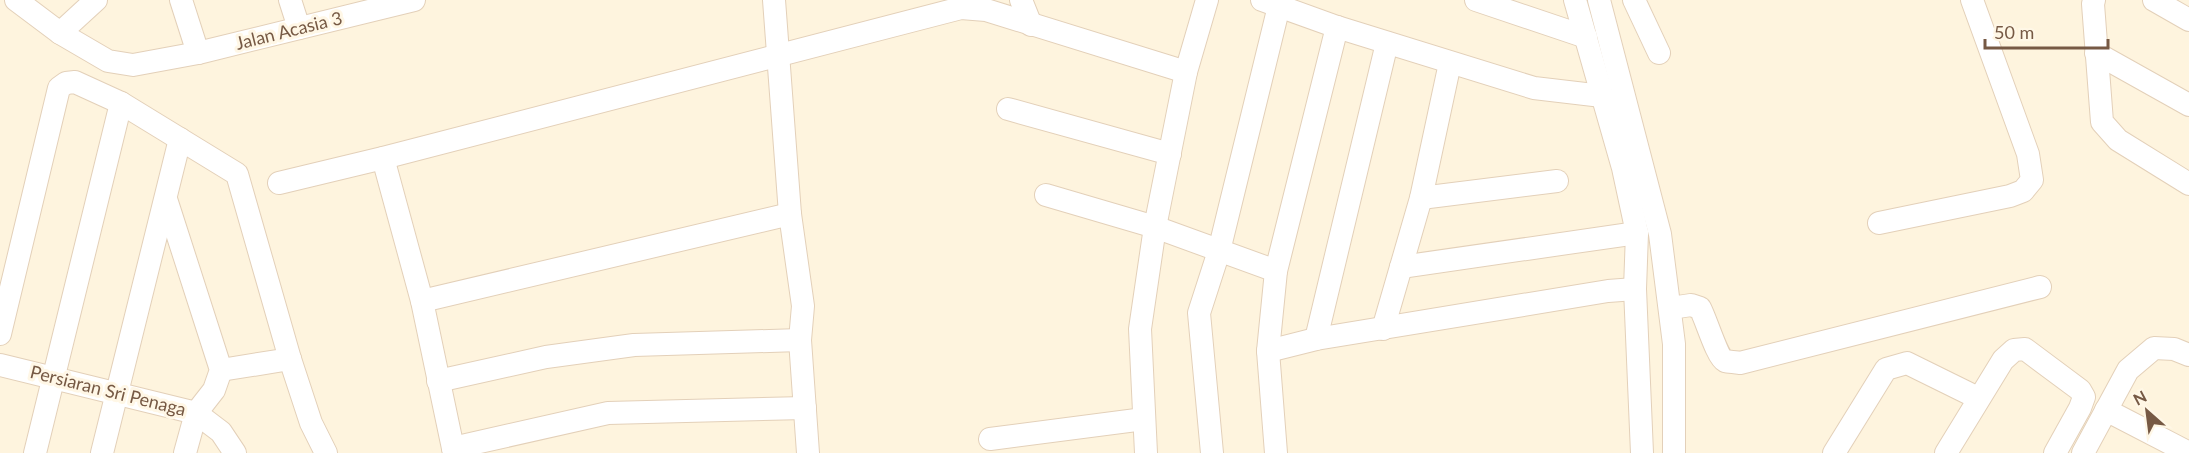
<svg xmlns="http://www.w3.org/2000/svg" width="2189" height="453" font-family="Lato,sans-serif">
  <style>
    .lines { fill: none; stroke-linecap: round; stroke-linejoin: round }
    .minor-casing { stroke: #e3d0b9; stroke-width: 24 }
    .minor { stroke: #fff; stroke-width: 22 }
    .labels { text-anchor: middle; stroke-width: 6; stroke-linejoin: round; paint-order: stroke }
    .street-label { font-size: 18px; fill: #765944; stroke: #fff7e6 }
  </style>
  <rect width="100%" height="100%" fill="#fef4de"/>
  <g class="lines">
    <!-- minor casing -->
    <g class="minor-casing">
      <g id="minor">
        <polyline points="16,0 60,33 108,61 133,65 198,53 414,0"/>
        <polyline points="181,0 198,53"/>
        <polyline points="290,0 299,28"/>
        <polyline points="774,0 790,214 803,306 800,340 808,453"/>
        <polyline points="1021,0 1031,25"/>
        <polyline points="1262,0 1337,27 1534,88 1602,96"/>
        <polyline points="1476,0 1586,37"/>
        <polyline points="1575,0 1623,168 1637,233 1635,289 1642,453"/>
        <polyline points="1599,0 1660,234 1674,344 1674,453"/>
        <polyline points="1634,0 1659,53"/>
        <polyline points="2094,0 2093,4 2102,122 2118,140 2189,184"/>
        <polyline points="2154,0 2189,20"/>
        <polyline points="60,33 96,0"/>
        <polyline points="2096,53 2189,105"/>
        <polyline points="1008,109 1170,154"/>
        <polyline points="383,158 422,301 454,453"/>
        <polyline points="279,183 383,158 961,8 986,10 1186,72"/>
        <polyline points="1046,195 1155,227 1276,271"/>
        <polyline points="1421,198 1557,181"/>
        <polyline points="166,199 221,370 214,390 196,413 185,453"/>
        <polyline points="1879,223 2010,196 2023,191 2032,180 2028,154 1972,0"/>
        <polyline points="1401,267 1637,233"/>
        <polyline points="422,301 790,214"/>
        <path d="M1671,308L1691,305L1700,308C1706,319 1717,357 1725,361C1729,362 1736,362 1740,363L2040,287"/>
        <polyline points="1383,329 1421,198 1450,63"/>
        <polyline points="0,334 59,88 66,83 75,82 121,103 237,174 290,359 311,423 326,453"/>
        <polyline points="1316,339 1387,43"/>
        <polyline points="1268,351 1316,339 1608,291 1635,289"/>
        <polyline points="0,365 196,413 221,432 235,453"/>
        <polyline points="221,370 290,359"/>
        <polyline points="438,381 546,357 634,345 800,340"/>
        <polyline points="2106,410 2189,453"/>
        <polyline points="990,439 1144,419"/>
        <polyline points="453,448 608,413 805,408"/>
        <polyline points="35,453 121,103"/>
        <polyline points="102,453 180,139"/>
        <polyline points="1146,453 1140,329 1155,227 1186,72 1207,0"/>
        <polyline points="1212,453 1199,313 1219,251 1279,6"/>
        <polyline points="1276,453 1268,351 1276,271 1337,27"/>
        <polyline points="1834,453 1886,369 1907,363 1978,398"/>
        <polyline points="1946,453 2003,360 2014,350 2025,349 2080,390 2084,397 2080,408 2055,453"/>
        <polyline points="2083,453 2128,370 2154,348 2174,349 2189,355"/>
      </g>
    </g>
    <!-- minor -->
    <use href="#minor" class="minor"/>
  </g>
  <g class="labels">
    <!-- street labels -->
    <g class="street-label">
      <text transform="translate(289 31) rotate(-14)" y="6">Jalan Acasia 3</text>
      <text transform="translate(108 391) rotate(14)" y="6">Persiaran Sri Penaga</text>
    </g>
  </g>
  <!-- north arrow -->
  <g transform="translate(2147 411) rotate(332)" stroke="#fff7e6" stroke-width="4.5" paint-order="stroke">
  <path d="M0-4.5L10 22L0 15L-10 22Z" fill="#765944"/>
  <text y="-9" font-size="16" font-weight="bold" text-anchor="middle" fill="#765944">N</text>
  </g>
  <!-- scale -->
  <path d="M1985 39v9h123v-9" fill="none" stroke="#765944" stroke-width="3"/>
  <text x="1994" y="39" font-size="18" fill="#765944" stroke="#fff7e6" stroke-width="4.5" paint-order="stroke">50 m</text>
</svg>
